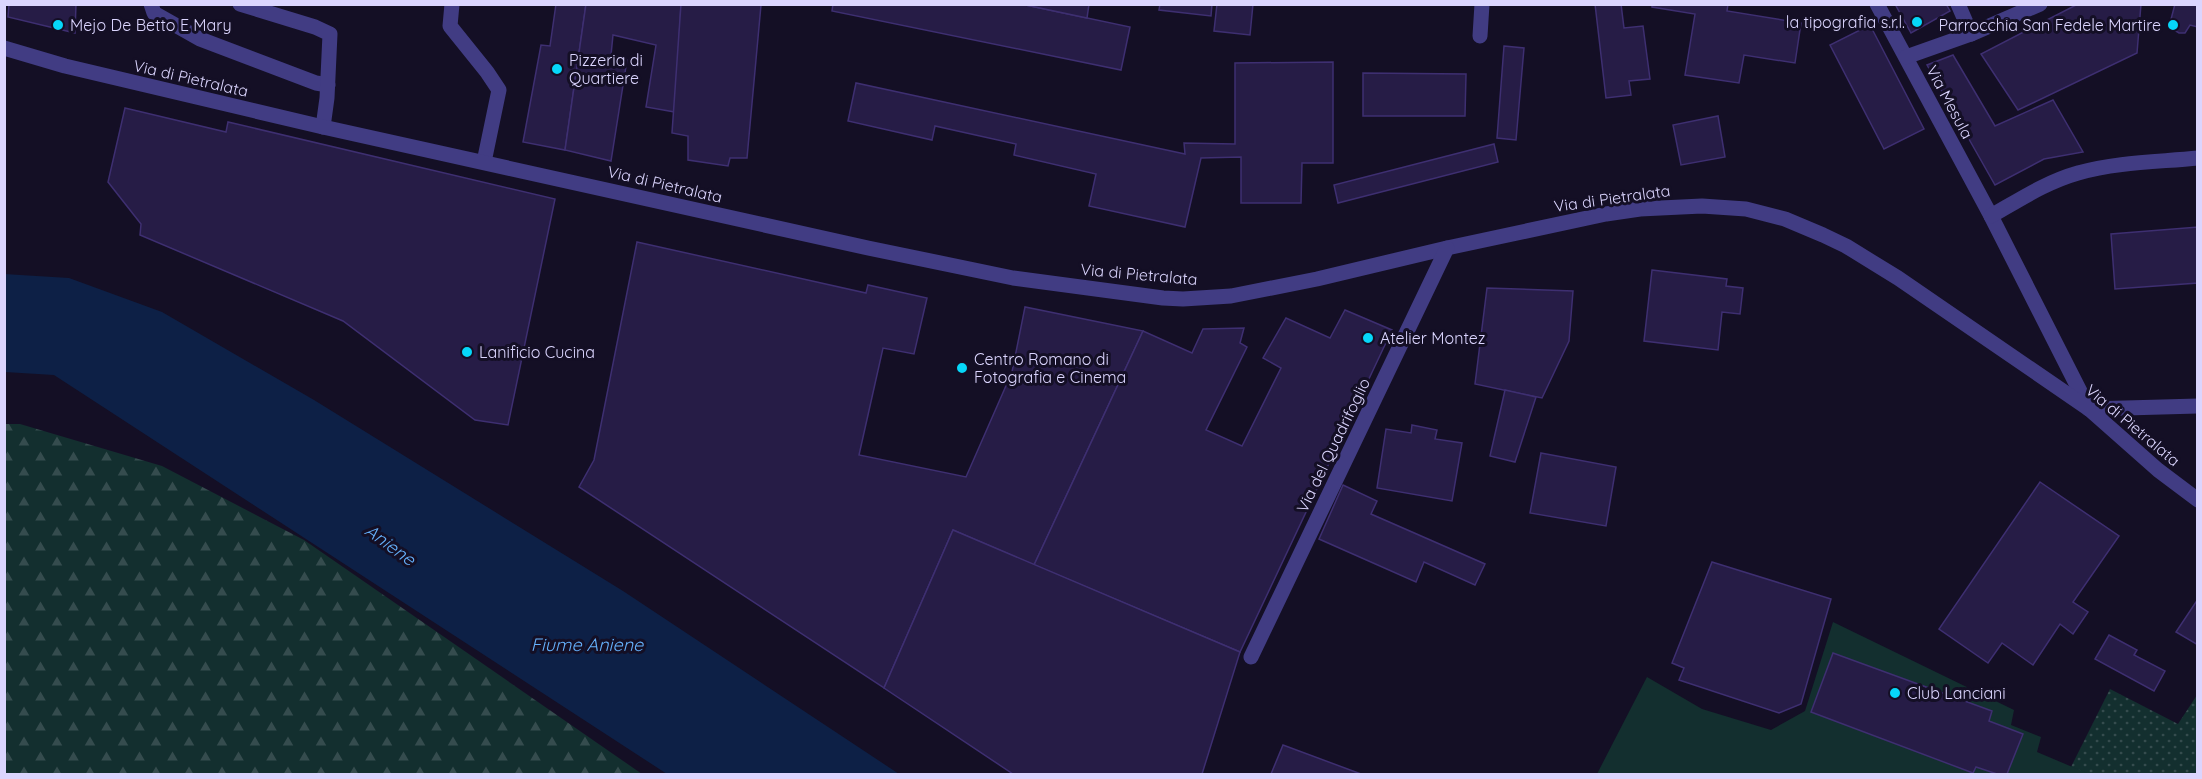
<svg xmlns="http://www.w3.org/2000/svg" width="2202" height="779" font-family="Quicksand,sans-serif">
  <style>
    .grass { fill: url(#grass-dots) }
    .forest { fill: url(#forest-firs) }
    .pitch { fill: #132f2f }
    .water { fill: #0d2046 }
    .building { fill: #261c46; stroke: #3e2f71; stroke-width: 1.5 }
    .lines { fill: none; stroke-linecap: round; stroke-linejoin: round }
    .minor { stroke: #413c83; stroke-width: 15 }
    .poi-dot { fill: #06d7f9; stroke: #140f25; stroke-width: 2 }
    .labels { text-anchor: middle; stroke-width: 6; stroke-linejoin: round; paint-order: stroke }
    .poi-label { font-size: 16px; fill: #dbd5fe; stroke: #140f25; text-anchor: start }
    .street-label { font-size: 16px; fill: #dbd5fe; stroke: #140f25 }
    .water-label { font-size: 18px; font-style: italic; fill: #65b0fb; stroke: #140f25 }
  </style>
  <defs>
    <pattern id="grass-dots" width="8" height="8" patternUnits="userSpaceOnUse" patternTransform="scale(1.5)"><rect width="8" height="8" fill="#132f2f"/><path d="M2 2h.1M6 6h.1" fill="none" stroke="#354c4e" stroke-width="1.8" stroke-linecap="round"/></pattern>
    <pattern id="forest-firs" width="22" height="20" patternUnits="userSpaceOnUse" patternTransform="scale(1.5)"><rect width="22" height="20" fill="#132f2f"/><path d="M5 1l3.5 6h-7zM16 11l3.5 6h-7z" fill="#354c4e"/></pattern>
  </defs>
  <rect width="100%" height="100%" fill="#140f25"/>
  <!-- grass -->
  <polygon class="grass" points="2110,689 2178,724 2197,695 2197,774 2086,774 2071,767"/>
  <!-- forest -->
  <polygon class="forest" points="5,424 20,424 162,466 304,540 642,774 5,774"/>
  <!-- pitch -->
  <polygon class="pitch" points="1833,622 2014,710 2011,725 2041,737 2037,752 2089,774 1597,774 1647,677 1702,709 1771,730 1805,711"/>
  <!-- water -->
  <polygon class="water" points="4,274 69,278 162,312 314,400 623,591 899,774 667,774 54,375 5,372"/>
  <!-- building -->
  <g class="building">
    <polygon points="9,4 76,4 75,33 8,17"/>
    <polygon points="556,4 586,4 565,150 523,142 541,45 550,46"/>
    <polygon points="586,4 681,4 675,112 646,107 656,45 613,35 611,55 627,60 611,161 565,150"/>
    <polygon points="681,4 761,5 747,158 730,158 728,166 688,160 688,136 672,133"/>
    <polygon points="833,4 1021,4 1130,27 1121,70 832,11"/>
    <polygon points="1021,4 1089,4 1087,18"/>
    <polygon points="1160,4 1212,4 1211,16 1159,10"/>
    <polygon points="1217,4 1253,4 1250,35 1214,31"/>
    <polygon points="1595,4 1621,4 1624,28 1643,26 1650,79 1629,81 1631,95 1606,98"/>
    <polygon points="1652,4 1728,4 1727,11 1801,23 1795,63 1744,55 1739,83 1685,75 1695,14 1652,7"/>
    <polygon points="1895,4 1946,4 1950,11 1911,33"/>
    <polygon points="2078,4 2141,4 2137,53 2018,110 1981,54"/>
    <polygon points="2175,4 2198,4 2198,27 2190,25 2185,33 2179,33 2169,27"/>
    <polygon points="1870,25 1924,129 1884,149 1830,45"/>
    <polygon points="1504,46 1524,48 1516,140 1497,138"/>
    <polygon points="1953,55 1995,126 2053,100 2083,152 2044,159 1995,185 1927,65"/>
    <polygon points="1333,62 1333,163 1302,163 1301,203 1241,203 1241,157 1201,158 1185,227 1089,206 1096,174 1014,155 1016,144 935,126 932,140 848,121 856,83 1185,154 1184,143 1235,144 1235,63"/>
    <polygon points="1363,73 1466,74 1465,116 1363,116"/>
    <polygon points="125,108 226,132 228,122 555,199 508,425 475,420 343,321 140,235 141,224 108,182"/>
    <polygon points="1718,116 1725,157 1681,165 1673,125"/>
    <polygon points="1494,144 1498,162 1338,203 1334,185"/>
    <polygon points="2198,227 2198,283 2115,289 2111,234"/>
    <polygon points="637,242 866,293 868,285 927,298 914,354 883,348 859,455 966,477 1012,372 1025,307 1143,331 1034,565 953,530 884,688 579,487 594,460"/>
    <polygon points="1652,270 1727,279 1726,286 1743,288 1740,314 1722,312 1718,350 1644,341"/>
    <polygon points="1487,288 1573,291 1569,341 1542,398 1475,384"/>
    <polygon points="1345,310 1392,330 1240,652 1034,565 1143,331 1192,353 1203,329 1244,328 1240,343 1247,347 1206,430 1242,446 1281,368 1263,358 1286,318 1330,338"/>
    <polygon points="1505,390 1536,397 1515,462 1490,456"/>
    <polygon points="1412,425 1437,430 1435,439 1462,443 1452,501 1377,488 1386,429 1411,433"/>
    <polygon points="1541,453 1616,467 1606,526 1530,513"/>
    <polygon points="2040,482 2119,536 2073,602 2088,612 2073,634 2060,624 2033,665 2002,643 1988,663 1939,629"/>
    <polygon points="1343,485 1377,501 1371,514 1485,564 1475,585 1424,562 1416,582 1319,539"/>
    <polygon points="953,530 1240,652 1202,774 1013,774 884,688"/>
    <polygon points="1712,562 1831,599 1801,704 1779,713 1679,680 1684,668 1672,663"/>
    <polygon points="2198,599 2198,645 2176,632"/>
    <polygon points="2109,635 2137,650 2134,655 2165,671 2154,691 2095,659"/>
    <polygon points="1833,653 1992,711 1989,721 2023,734 2007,774 1997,774 1976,767 1973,773 1811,712"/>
    <polygon points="1283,745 1361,774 1271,774"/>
  </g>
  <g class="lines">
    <!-- minor -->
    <g class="minor">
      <polyline points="151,4 154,13 200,39 316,83 328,85"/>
      <polyline points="240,4 315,27 330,34 327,98 323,127"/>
      <polyline points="452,4 450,26 487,72 499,90 484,162"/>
      <polyline points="1877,4 1991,216 2089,409 2198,406"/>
      <polyline points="1958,4 1971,34"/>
      <polyline points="1480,36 1482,4"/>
      <polyline points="4,48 65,66 323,127 868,248 1013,278 1163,298 1183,299 1231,296 1317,279 1447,248 1606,214 1640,209 1702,206 1746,209 1785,219 1823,235 1846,246 1898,278 2089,409 2158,470 2198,500"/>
      <polyline points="1906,57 1971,34 2040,4"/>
      <path d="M1991,216C2019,200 2046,182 2078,173C2117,162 2158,162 2198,158"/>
      <polyline points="1251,657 1447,248"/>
    </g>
  </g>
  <!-- markers -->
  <g class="poi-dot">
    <circle cx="1917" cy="22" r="6"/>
    <circle cx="58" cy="25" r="6"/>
    <circle cx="2173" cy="25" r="6"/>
    <circle cx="557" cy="69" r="6"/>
    <circle cx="1368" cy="338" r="6"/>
    <circle cx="467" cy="352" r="6"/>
    <circle cx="962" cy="368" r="6"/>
    <circle cx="1895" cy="693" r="6"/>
  </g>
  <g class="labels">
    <!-- poi labels -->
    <g class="poi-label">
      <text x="1905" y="28" text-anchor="end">la tipografia s.r.l.</text>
      <text x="70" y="31">Mejo De Betto E Mary</text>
      <text x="2161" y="31" text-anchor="end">Parrocchia San Fedele Martire</text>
      <text x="569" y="66">Pizzeria di<tspan x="569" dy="18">Quartiere</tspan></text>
      <text x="1380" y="344">Atelier Montez</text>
      <text x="479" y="358">Lanificio Cucina</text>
      <text x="974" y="365">Centro Romano di<tspan x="974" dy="18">Fotografia e Cinema</tspan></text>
      <text x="1907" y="699">Club Lanciani</text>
    </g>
    <!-- street labels -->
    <g class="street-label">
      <text transform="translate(191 78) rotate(13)" y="6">Via di Pietralata</text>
      <text transform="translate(1950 102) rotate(62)" y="6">Via Mesula</text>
      <text transform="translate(665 184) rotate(13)" y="6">Via di Pietralata</text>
      <text transform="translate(1612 198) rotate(-8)" y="6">Via di Pietralata</text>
      <text transform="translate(1139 274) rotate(5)" y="6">Via di Pietralata</text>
      <text transform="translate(2133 425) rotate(40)" y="6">Via di Pietralata</text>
      <text transform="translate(1333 445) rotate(-64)" y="6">Via del Quadrifoglio</text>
    </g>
    <!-- water labels -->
    <g class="water-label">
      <text transform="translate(390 545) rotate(36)" y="6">Aniene</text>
      <text x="587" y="651">Fiume Aniene</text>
    </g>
  </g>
  <!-- border -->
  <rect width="2202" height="779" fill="none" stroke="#dbd5fe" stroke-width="12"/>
</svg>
